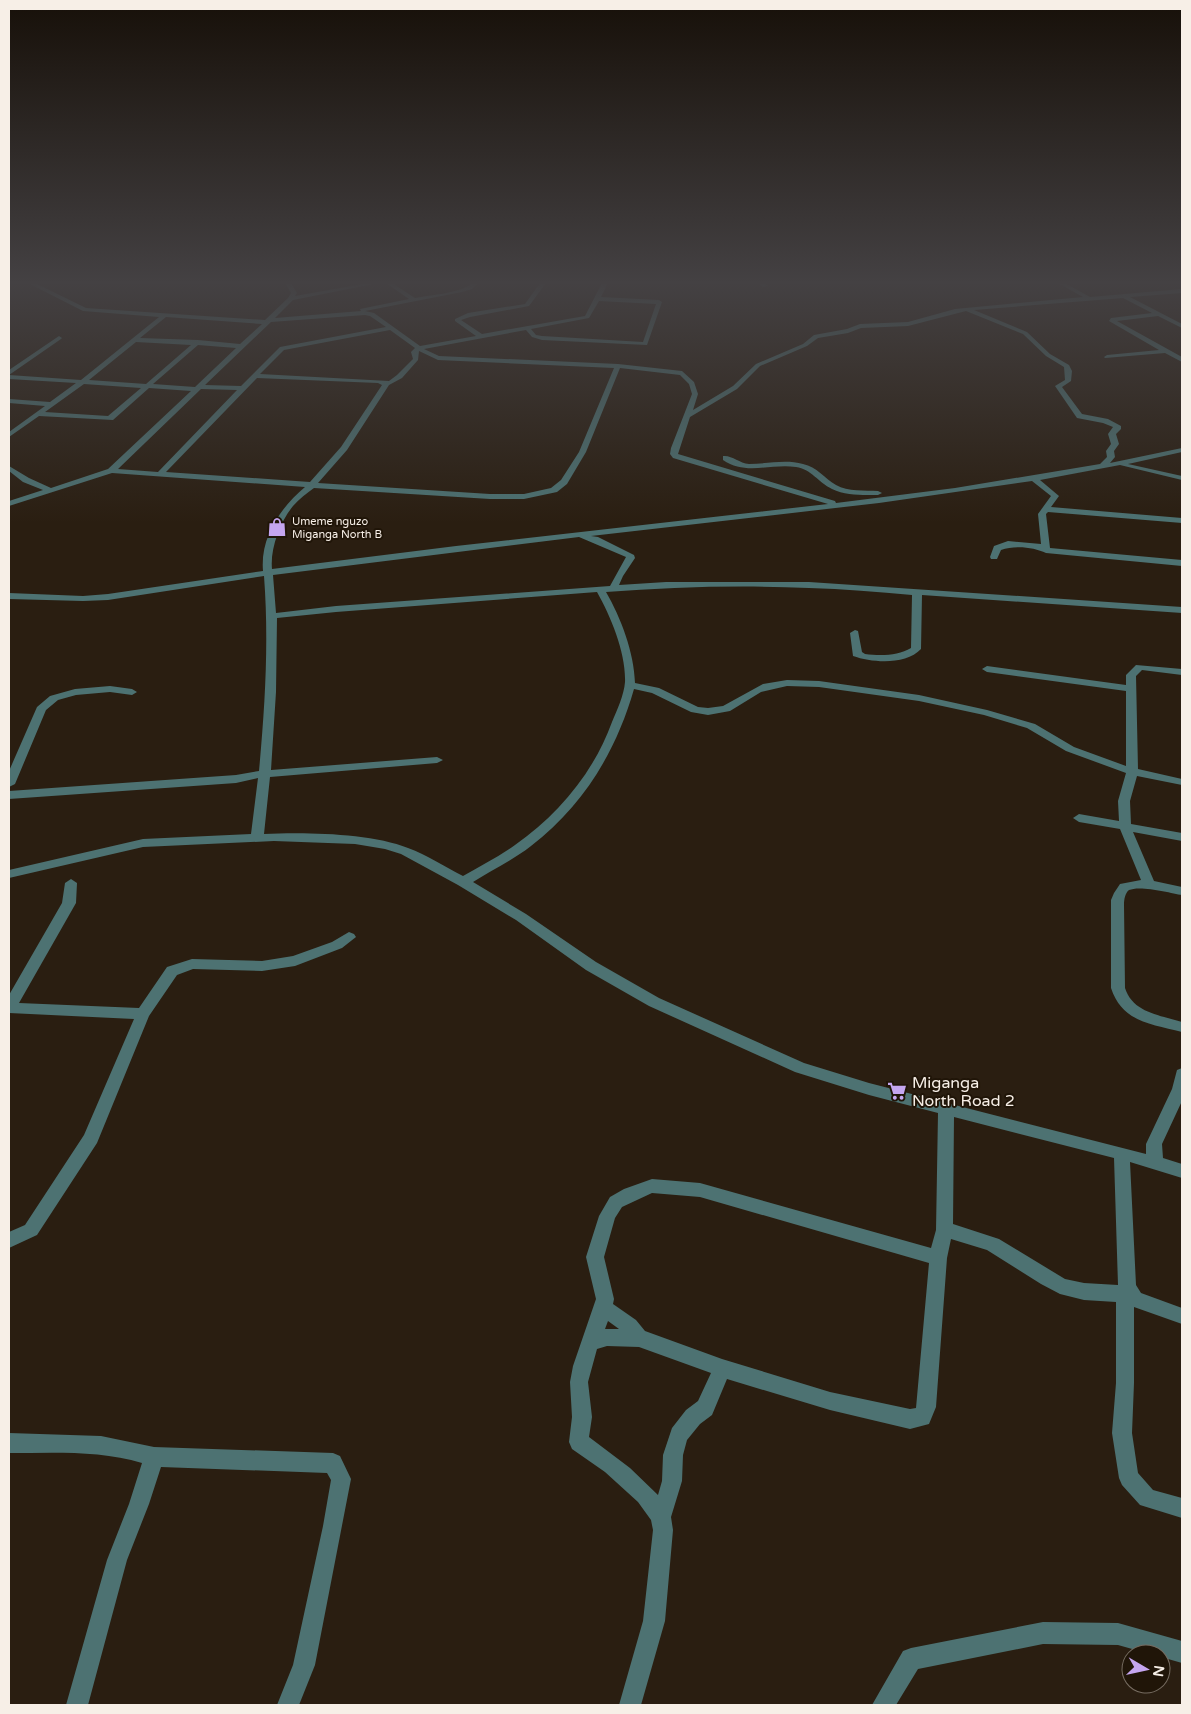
<svg xmlns="http://www.w3.org/2000/svg" width="1191" height="1714" font-family="'Varela Round',sans-serif">
  <style>
    .lines { fill: none; stroke-linecap: round; stroke-linejoin: round }
    .street { fill: #4d7272; fill-rule: evenodd }
    .labels { text-anchor: middle; stroke-width: 4; stroke-linejoin: round; paint-order: stroke }
    .far-poi-label { font-size: 11px; fill: #f7efe7; stroke: #201508; text-anchor: start }
    .near-poi-label { font-size: 16px; fill: #f7efe7; stroke: #201508; text-anchor: start }
  </style>
  <rect width="100%" height="100%" fill="#2a1e11"/>
  <g class="lines">
    <!-- street -->
    <g class="street">
      <path d="M28,283H35L86,308L265,320L288,298L291,293L285,283H291L297,293L295,296L368,283H379L293,300L275,318L361,311L360,309L409,299L386,283H392L415,298C430,295 462,293 472,283H478L472,289L462,292L365,311L374,313L420,346L476,336L455,321V319L468,313L525,304L540,283H546L529,306L470,317L461,320L482,334L585,316L602,283H608L601,297L659,300L662,302L647,345L542,340L532,337L526,330L424,349L439,356L618,364L682,371L694,382L698,394L693,410L733,386L756,364L803,344L814,335L847,329L860,324L908,322L955,309L1083,297L1058,283H1065L1090,297L1182,289V293L1130,297L1182,324V328L1158,316L1117,321L1182,357V362L1165,353L1105,358L1104,357L1107,355L1159,350L1109,321L1111,318L1152,313L1123,298L974,310L1027,332L1050,354L1069,365L1072,371L1071,381L1062,387L1082,414L1108,419L1121,426V429L1116,434L1119,444L1114,451L1115,457L1110,463L1182,448V452L1128,464L1182,476V480L1120,465L1040,480L1059,496L1051,507L1182,518V523L1048,512L1046,514L1050,548L1182,560V566L1046,553C1034,547 1015,545 1001,550L997,559H991L990,557L994,546L1008,541L1041,544L1038,514L1051,496L1032,481L879,503L591,536L598,537L634,555L635,558L623,576L619,585L666,582H809L1182,607V613L922,595L921,649C906,665 873,663 853,656L850,633L855,630L858,631L862,652L865,654C880,656 898,656 911,648L912,595C878,592 843,589 809,588C741,585 673,587 606,592C621,618 634,652 635,683L659,688L698,707L708,708L723,706L763,684L787,680L819,681L919,695L987,710L1035,724L1074,747L1126,766V691L987,672L982,669L987,666L1126,685V675L1136,665L1182,669V675L1142,670L1136,676L1138,769L1182,779V785L1137,776L1130,801L1131,824L1182,833V841L1133,832L1154,881L1182,887V895C1171,893 1140,885 1129,890C1125,893 1124,900 1124,905L1125,988C1133,1013 1160,1015 1182,1022V1032C1151,1024 1122,1022 1111,988V900L1114,893L1120,884L1141,880L1120,829L1079,822L1073,818L1079,814L1119,821L1118,801L1126,773L1066,751L1027,728L984,715L919,701L819,687L787,686L761,692L730,711L708,715L691,712L652,693L634,689C616,752 583,806 531,846C513,860 492,870 473,882L526,914L596,962L659,998L804,1063L869,1083L1146,1154V1144L1172,1089L1177,1070L1182,1068V1101L1162,1144L1163,1158L1182,1164V1178L1130,1162L1136,1285L1141,1293L1182,1308V1324L1134,1307V1383L1132,1433L1138,1473L1153,1490L1182,1498V1518L1140,1505L1122,1485L1119,1478L1112,1433L1116,1383V1302L1084,1300L1060,1294L1041,1284L987,1250L951,1239L947,1258L936,1407L929,1424L910,1429L830,1410L727,1379L712,1415L700,1424L687,1440L683,1455L682,1481L671,1517L673,1530L665,1621L641,1705H619L643,1621L653,1530L651,1520L638,1502L605,1472L572,1449L569,1442L572,1417L570,1382L573,1366L596,1299L586,1257L599,1216L610,1197L624,1189L652,1179L700,1183L931,1248L936,1230L938,1113L869,1095L795,1072L649,1006L586,970L516,920L458,885L401,854L385,849L355,844L274,841L143,847L9,878V870L143,839L251,834L258,778L236,783L9,799V791L236,775L259,771C265,706 269,642 264,576L108,600L83,601L9,599V593L83,596L108,594L263,571C260,537 281,507 305,487L112,473L9,506V501L43,490L23,482L9,471V466L29,478L51,488L108,469L191,391L149,388L113,420L39,416L9,437V432L45,406L9,403V399L50,402L76,383L9,379V370L59,336L62,338L61,339L9,375L81,380L159,317L83,311ZM599,301L656,304L643,342L542,336L536,335L531,329L589,318ZM966,311L1023,334L1046,356L1064,367L1065,380L1055,386L1077,418L1103,423L1113,427L1108,434L1111,444L1106,451L1107,457L1100,464L955,488L836,503L835,501L678,454L690,417L737,389L760,366L807,346L818,338L848,333L861,328L908,326ZM365,315L370,316L386,327L280,347L241,386L205,385L271,322ZM166,317L262,324L240,344L198,340L140,338ZM390,330L415,348L411,352L413,359L397,375L389,381L260,374L284,350ZM136,342L191,345L146,384L89,380ZM198,345L236,348L195,387L153,384ZM419,351L438,360L614,368L579,452L561,480L551,488L524,494H490L318,483L347,450L389,385L402,378L418,360ZM620,368L680,375L689,384L692,394L671,448L670,454L673,458L828,504L456,546L272,569C270,549 280,522 293,506C299,499 307,493 314,488L490,499H524L557,492L567,484L586,452ZM257,378L378,383L382,385L341,447L310,482L166,472ZM84,384L141,388L108,416L45,412ZM201,389L237,390L158,472L118,469ZM579,537L626,557L610,586L336,606L276,613L273,575ZM597,592C611,617 626,653 625,682C624,695 617,710 612,722C594,772 558,815 515,845C498,857 480,866 463,876C445,867 427,855 408,848C371,833 304,832 264,834L270,777L437,763L443,760L437,757L271,770L276,692L277,618L336,612ZM954,1117L1114,1158L1118,1285L1084,1283L1065,1279L999,1239L953,1224ZM652,1193L700,1197L929,1263L916,1408L910,1409L830,1392L722,1359L645,1331L636,1320L613,1304L614,1299L604,1257L615,1218L622,1207ZM608,1321L619,1329H605ZM607,1346L639,1347L711,1373L698,1401L686,1410L672,1428L663,1455L662,1481L658,1495L630,1468L589,1437L592,1417L588,1382L597,1349Z"/>
      <polygon points="758,283 764,283 768,286 763,287"/>
      <path d="M723,456C732,455 739,463 749,464C767,464 785,459 803,464C817,467 824,478 836,485C848,492 865,490 878,491L882,493L878,495C863,495 846,496 832,489C818,482 811,469 796,467C771,463 746,476 723,460Z"/>
      <polygon points="110,686 132,689 137,692 132,695 110,692 76,695 58,700 46,710 15,784 9,787 9,771 37,707 50,696 75,689"/>
      <polygon points="71,879 77,883 76,903 19,1003 139,1008 167,967 192,959 262,961 293,956 332,942 349,932 354,934 356,937 342,948 295,966 262,971 193,969 177,975 149,1016 97,1143 37,1235 9,1248 9,1232 25,1225 84,1135 134,1019 9,1013 9,995 62,903 65,883"/>
      <path d="M9,1433L101,1436L154,1447L333,1453L340,1456L351,1479L315,1665L299,1705H277L293,1665L323,1526L331,1480L327,1473L161,1467L149,1504L127,1560L88,1705H66L107,1560L129,1504L142,1463C100,1450 53,1453 9,1453Z"/>
      <polygon points="1043,1622 1118,1623 1182,1641 1182,1663 1161,1657 1161,1654 1150,1654 1118,1645 1043,1644 918,1669 896,1705 872,1705 903,1651 911,1648"/>
    </g>
  </g>
  <!-- sky -->
  <linearGradient id="sky" x2="0" y2="1"><stop stop-color="#171009"/><stop offset="0.54" stop-color="#444143"/><stop offset="1" stop-color="#444143" stop-opacity="0"/></linearGradient>
  <rect width="1191" height="523" fill="url(#sky)"/>
  <!-- icons -->
  <defs>
    <g id="shop-bare" transform="scale(1.5)"><path d="M-5-2.5h2.3a2.7 3.5 0 0 1 5.4 0H5L5.5 6h-11ZM-1.5-2.5h3a1.5 2.3 0 0 0-3 0Z" fill="#c5a6f0" stroke="#201508" stroke-width="2.5" paint-order="stroke"/></g>
    <g id="supermarket-bare" transform="scale(1.5)"><path d="M-6-5.5h2.5l.6 2H6L4.5 2H-2.5L-4.4-4H-6ZM-1.5 3.2a1.3 1.3 0 1 0 .1 0ZM3 3.2a1.3 1.3 0 1 0 .1 0Z" fill="#c5a6f0" stroke="#201508" stroke-width="2.5" paint-order="stroke"/></g>
  </defs>
  <g fill-rule="evenodd">
    <use href="#shop-bare" x="277" y="527"/>
    <use href="#supermarket-bare" x="897" y="1091"/>
  </g>
  <g class="labels">
    <!-- far-poi labels -->
    <g class="far-poi-label">
      <text x="292" y="525">Umeme nguzo<tspan x="292" dy="13">Miganga North B</tspan></text>
    </g>
    <!-- near-poi labels -->
    <g class="near-poi-label">
      <text x="912" y="1088">Miganga<tspan x="912" dy="18">North Road 2</tspan></text>
    </g>
  </g>
  <!-- border -->
  <rect width="1191" height="1714" fill="none" stroke="#f7efe7" stroke-width="20"/>
  <!-- north arrow -->
  <g transform="translate(1146 1669) rotate(99)"><circle r="24" fill="#201508" stroke="#766c61"/>
  <path d="M0-4L9 19L0 12L-9 19Z" fill="#c5a6f0"/>
  <text y="-8" font-size="14" font-weight="bold" text-anchor="middle" fill="#f7efe7">N</text>
  </g>
</svg>
